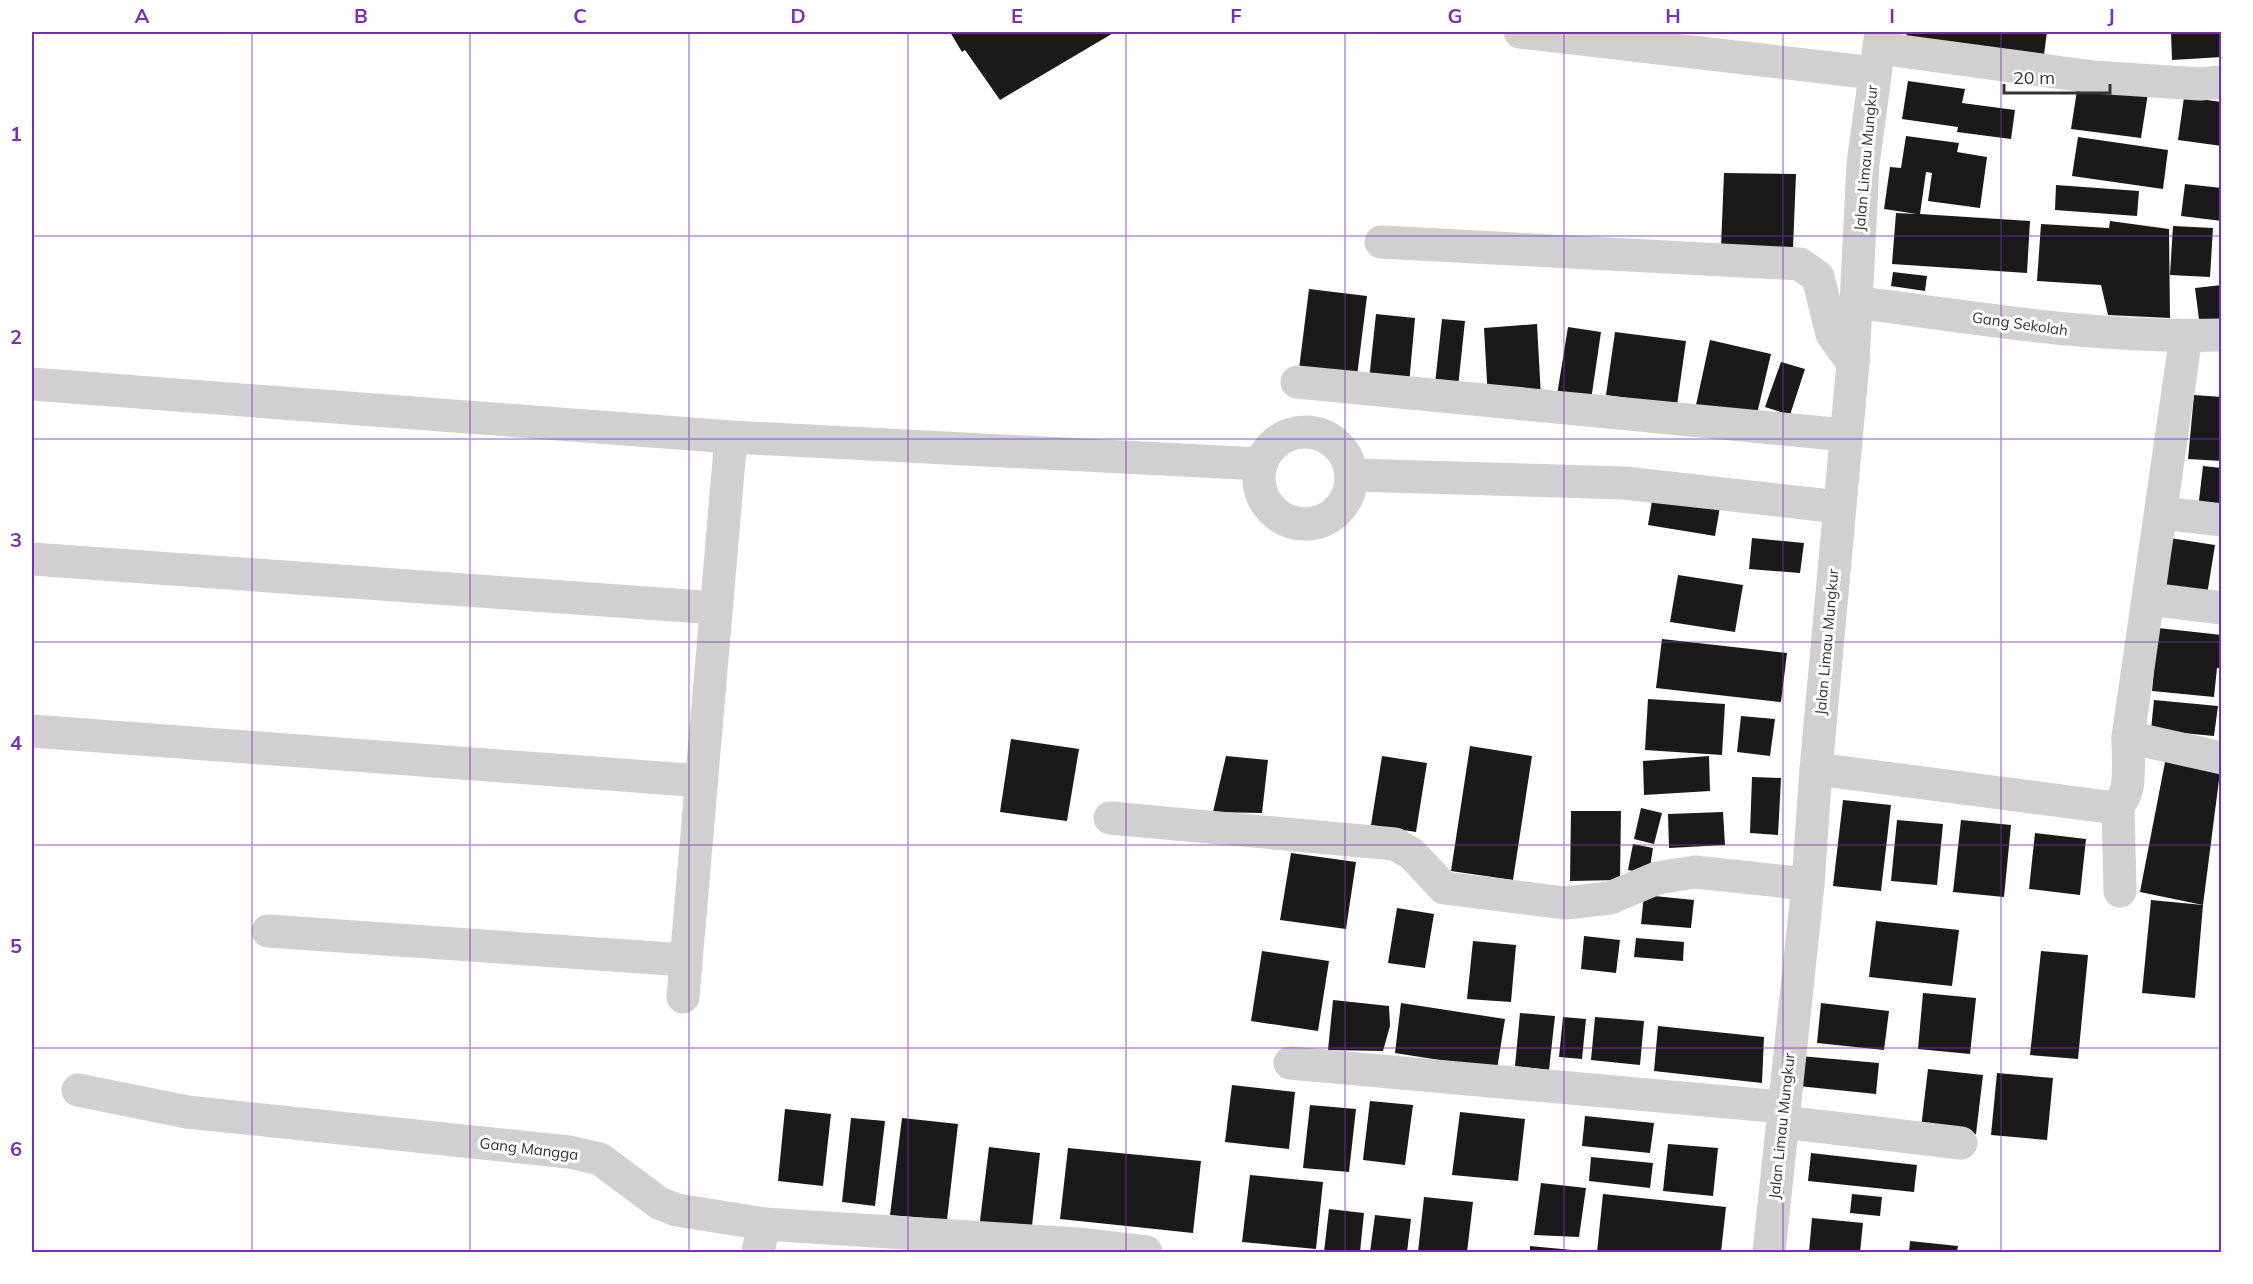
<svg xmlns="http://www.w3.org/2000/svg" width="2253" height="1284" font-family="Mulish,sans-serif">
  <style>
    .building { fill: #1a1a1a }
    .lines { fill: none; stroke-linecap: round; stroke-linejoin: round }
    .minor { stroke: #d0d0d0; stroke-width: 33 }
    .grid { fill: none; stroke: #7b2cbf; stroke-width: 1.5; stroke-opacity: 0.55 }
    .labels { text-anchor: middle; stroke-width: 6; stroke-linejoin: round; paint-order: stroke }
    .street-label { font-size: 15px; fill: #333; stroke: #fff }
    .neatline { fill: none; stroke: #7b2cbf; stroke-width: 2 }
    .grid-label { font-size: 20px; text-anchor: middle; font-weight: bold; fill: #7b2cbf }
  </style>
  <rect width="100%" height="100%" fill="#fff"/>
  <!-- building -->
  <g class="building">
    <polygon points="950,32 1115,32 1000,100 965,50 962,52"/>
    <polygon points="1907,32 2047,32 2042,70 1904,51"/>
    <polygon points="2171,32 2222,32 2222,57 2172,60"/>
    <polygon points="1908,81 1965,89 1962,103 2015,110 2011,139 1957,132 1958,127 1902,119"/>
    <polygon points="2078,84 2148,93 2141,138 2071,129"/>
    <polygon points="2184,97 2222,102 2222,146 2178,140"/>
    <polygon points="1906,136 1959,143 1957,152 1987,157 1980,208 1928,201 1932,173 1926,172 1920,214 2030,221 2027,273 1892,264 1896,213 1917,214 1884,209 1890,167 1901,168"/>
    <polygon points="2078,137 2168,150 2163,189 2072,176"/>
    <polygon points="1724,173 1796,174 1793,248 1721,247"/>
    <polygon points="2185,184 2222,188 2222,221 2181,216"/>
    <polygon points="2056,185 2139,191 2137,216 2055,210"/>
    <polygon points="2110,221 2169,229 2170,318 2108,315 2101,285 2037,281 2041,224 2109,228"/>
    <polygon points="2173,226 2213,228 2210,277 2170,275"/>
    <polygon points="1893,272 1927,276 1925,291 1891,286"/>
    <polygon points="2222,285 2222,324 2200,327 2195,288"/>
    <polygon points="1309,289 1367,296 1357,376 1299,369"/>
    <polygon points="1376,314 1415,318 1409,384 1369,380"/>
    <polygon points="1442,319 1465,321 1458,387 1435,384"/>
    <polygon points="1537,324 1541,397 1488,400 1484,328"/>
    <polygon points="1568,327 1601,332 1591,400 1557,395"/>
    <polygon points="1615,332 1686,341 1677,405 1606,395"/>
    <polygon points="1710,340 1771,354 1756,418 1696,405"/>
    <polygon points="1781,362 1805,369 1790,415 1765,407"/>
    <polygon points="2194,395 2222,397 2222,461 2188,459"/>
    <polygon points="2203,466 2222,468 2222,512 2198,509"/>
    <polygon points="1654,489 1721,501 1715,536 1648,525"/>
    <polygon points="1752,538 1804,543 1800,573 1749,569"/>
    <polygon points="2170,538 2215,545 2207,595 2162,588"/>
    <polygon points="1678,575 1743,585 1735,632 1670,622"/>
    <polygon points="2158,628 2222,635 2222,668 2217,668 2214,697 2152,691"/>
    <polygon points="1662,639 1787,653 1781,702 1656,688"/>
    <polygon points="1648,699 1725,704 1722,755 1645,750"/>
    <polygon points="2154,700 2218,706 2214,736 2151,730"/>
    <polygon points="1741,716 1775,719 1770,756 1737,752"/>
    <polygon points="1011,739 1079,749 1067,821 1000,812"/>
    <polygon points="1470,746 1532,756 1513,880 1451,871"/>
    <polygon points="1226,756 1268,760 1262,813 1213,812"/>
    <polygon points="1382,756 1427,763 1416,832 1371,825"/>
    <polygon points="1709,756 1710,791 1644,795 1643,761"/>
    <polygon points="2166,757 2220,772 2203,905 2140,892"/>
    <polygon points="1752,777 1781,778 1778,835 1750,833"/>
    <polygon points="1843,800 1891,805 1881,891 1833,886"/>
    <polygon points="1641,808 1662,813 1654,844 1634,839"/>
    <polygon points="1571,811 1621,811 1620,880 1570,881"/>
    <polygon points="1723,812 1725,845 1669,848 1668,814"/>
    <polygon points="1897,820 1943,824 1937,885 1891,881"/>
    <polygon points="1961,820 2011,825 2004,897 1953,892"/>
    <polygon points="2035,833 2086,839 2080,895 2029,889"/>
    <polygon points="1633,844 1653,848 1649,874 1628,870"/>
    <polygon points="1291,853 1356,862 1346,929 1280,920"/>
    <polygon points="1644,895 1694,900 1691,928 1641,924"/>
    <polygon points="2151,900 2203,905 2195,998 2142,993"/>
    <polygon points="1397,908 1434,914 1425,968 1388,963"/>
    <polygon points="1876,921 1959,930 1952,986 1869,977"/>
    <polygon points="1584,936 1620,940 1616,973 1581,969"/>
    <polygon points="1636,938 1684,942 1683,961 1634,957"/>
    <polygon points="1473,941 1516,945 1511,1002 1467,999"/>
    <polygon points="1262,951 1329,961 1318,1031 1251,1021"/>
    <polygon points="2041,951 2088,955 2078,1059 2030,1055"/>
    <polygon points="1923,993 1976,998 1970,1054 1918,1049"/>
    <polygon points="1333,1000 1389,1006 1390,1026 1383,1051 1328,1050"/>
    <polygon points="1401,1003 1505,1019 1497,1069 1395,1053"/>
    <polygon points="1821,1003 1889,1011 1884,1050 1817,1043"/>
    <polygon points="1520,1013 1555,1016 1549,1070 1515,1066"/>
    <polygon points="1563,1017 1586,1019 1582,1059 1559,1057"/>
    <polygon points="1595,1017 1644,1021 1640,1065 1591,1060"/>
    <polygon points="1658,1026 1764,1037 1762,1083 1654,1071"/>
    <polygon points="1800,1056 1879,1063 1876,1094 1798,1086"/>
    <polygon points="1928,1069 1983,1075 1976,1134 1921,1128"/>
    <polygon points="1997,1073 2053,1078 2047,1140 1991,1135"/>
    <polygon points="1232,1085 1295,1092 1289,1149 1225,1142"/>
    <polygon points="1370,1101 1413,1105 1405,1165 1363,1160"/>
    <polygon points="1310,1105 1356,1109 1349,1172 1303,1168"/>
    <polygon points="785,1109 831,1114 823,1186 778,1181"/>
    <polygon points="1460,1112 1525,1119 1518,1181 1452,1175"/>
    <polygon points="1585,1116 1654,1123 1650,1153 1582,1146"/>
    <polygon points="851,1118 885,1121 875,1206 842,1202"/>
    <polygon points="902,1118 958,1124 947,1220 890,1215"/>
    <polygon points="1668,1144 1718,1148 1713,1196 1663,1191"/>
    <polygon points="989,1147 1040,1153 1031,1235 979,1229"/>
    <polygon points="1068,1148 1201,1161 1193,1233 1060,1219"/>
    <polygon points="1811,1153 1917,1165 1914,1192 1808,1181"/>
    <polygon points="1591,1157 1653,1163 1650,1188 1589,1181"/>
    <polygon points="1250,1175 1323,1182 1316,1249 1242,1242"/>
    <polygon points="1541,1183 1586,1188 1579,1237 1534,1235"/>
    <polygon points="1603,1194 1726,1207 1721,1252 1597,1252"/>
    <polygon points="1852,1194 1882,1197 1880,1216 1850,1213"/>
    <polygon points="1424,1197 1473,1202 1467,1252 1418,1252"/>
    <polygon points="1329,1209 1364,1213 1360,1252 1324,1252"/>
    <polygon points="1375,1215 1411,1219 1407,1252 1370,1252"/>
    <polygon points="1812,1218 1863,1223 1860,1252 1809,1252"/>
    <polygon points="1910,1241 1958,1246 1957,1252 1909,1252"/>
    <polygon points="1530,1246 1583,1251 1583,1252 1530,1252"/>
  </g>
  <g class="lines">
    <!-- minor -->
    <g class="minor">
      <polyline points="1520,32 1874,73"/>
      <polyline points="1879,48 2093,77 2200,84 2222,82"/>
      <polyline points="1381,242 1800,264 1818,277 1832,334 1853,363"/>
      <path d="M1855,302C1977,318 2098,339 2222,335"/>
      <polyline points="1297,382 1845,435"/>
      <polyline points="32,384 731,437 1260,464"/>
      <circle cx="1305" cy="478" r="46"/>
      <polyline points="1352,475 1624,483 1839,507"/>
      <polyline points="2162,513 2222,520"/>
      <polyline points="32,559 716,608"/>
      <polyline points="2149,599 2222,608"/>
      <polyline points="32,731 702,781"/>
      <polyline points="2128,737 2222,758"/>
      <path d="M1816,769L2108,807C2136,807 2127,756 2128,737L2186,336"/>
      <polyline points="2118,805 2120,891"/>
      <polyline points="1110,818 1395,844 1412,854 1444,888 1565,903 1610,898 1657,878 1695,872 1808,884"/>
      <polyline points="268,931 685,960"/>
      <polyline points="683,997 731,437"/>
      <polyline points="1290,1063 1783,1107"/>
      <polyline points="78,1090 187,1112 569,1152 600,1159 659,1203 677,1210 764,1224 1079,1244 1146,1252"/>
      <polyline points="1783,1122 1961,1143"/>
      <polyline points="758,1252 764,1224"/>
      <polyline points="1769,1252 1808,884 1816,769 1853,363 1863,164 1881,32"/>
    </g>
  </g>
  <!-- grid -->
  <path class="grid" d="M252,32V1252M470,32V1252M689,32V1252M908,32V1252M1126,32V1252M1345,32V1252M1564,32V1252M1783,32V1252M2001,32V1252M32,236H2222M32,439H2222M32,642H2222M32,845H2222M32,1048H2222"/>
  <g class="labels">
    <!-- street labels -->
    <g class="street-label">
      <text transform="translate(1866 158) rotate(-85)" y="5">Jalan Limau Mungkur</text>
      <text transform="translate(2020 324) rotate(8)" y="5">Gang Sekolah</text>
      <text transform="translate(1827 642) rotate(-85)" y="5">Jalan Limau Mungkur</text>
      <text transform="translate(1782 1126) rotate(-84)" y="5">Jalan Limau Mungkur</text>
      <text transform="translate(529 1149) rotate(7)" y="5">Gang Mangga</text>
    </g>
  </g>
  <!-- border -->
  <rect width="2253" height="1284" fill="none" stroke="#ffffff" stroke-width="66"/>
  <!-- scale -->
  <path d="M2004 84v9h106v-9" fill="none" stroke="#333333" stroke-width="3"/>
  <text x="2013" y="84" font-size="18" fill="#333333" stroke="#ffffff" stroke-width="4.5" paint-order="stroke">20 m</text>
  <rect x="33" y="33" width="2187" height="1218" class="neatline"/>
  <g class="grid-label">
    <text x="142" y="23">A</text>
    <text x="361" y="23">B</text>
    <text x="580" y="23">C</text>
    <text x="798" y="23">D</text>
    <text x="1017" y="23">E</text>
    <text x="1236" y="23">F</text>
    <text x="1455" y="23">G</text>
    <text x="1673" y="23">H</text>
    <text x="1892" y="23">I</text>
    <text x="2111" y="23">J</text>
    <text x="16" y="141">1</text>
    <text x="16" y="344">2</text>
    <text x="16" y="547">3</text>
    <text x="16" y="750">4</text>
    <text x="16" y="953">5</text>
    <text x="16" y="1156">6</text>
  </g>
</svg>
